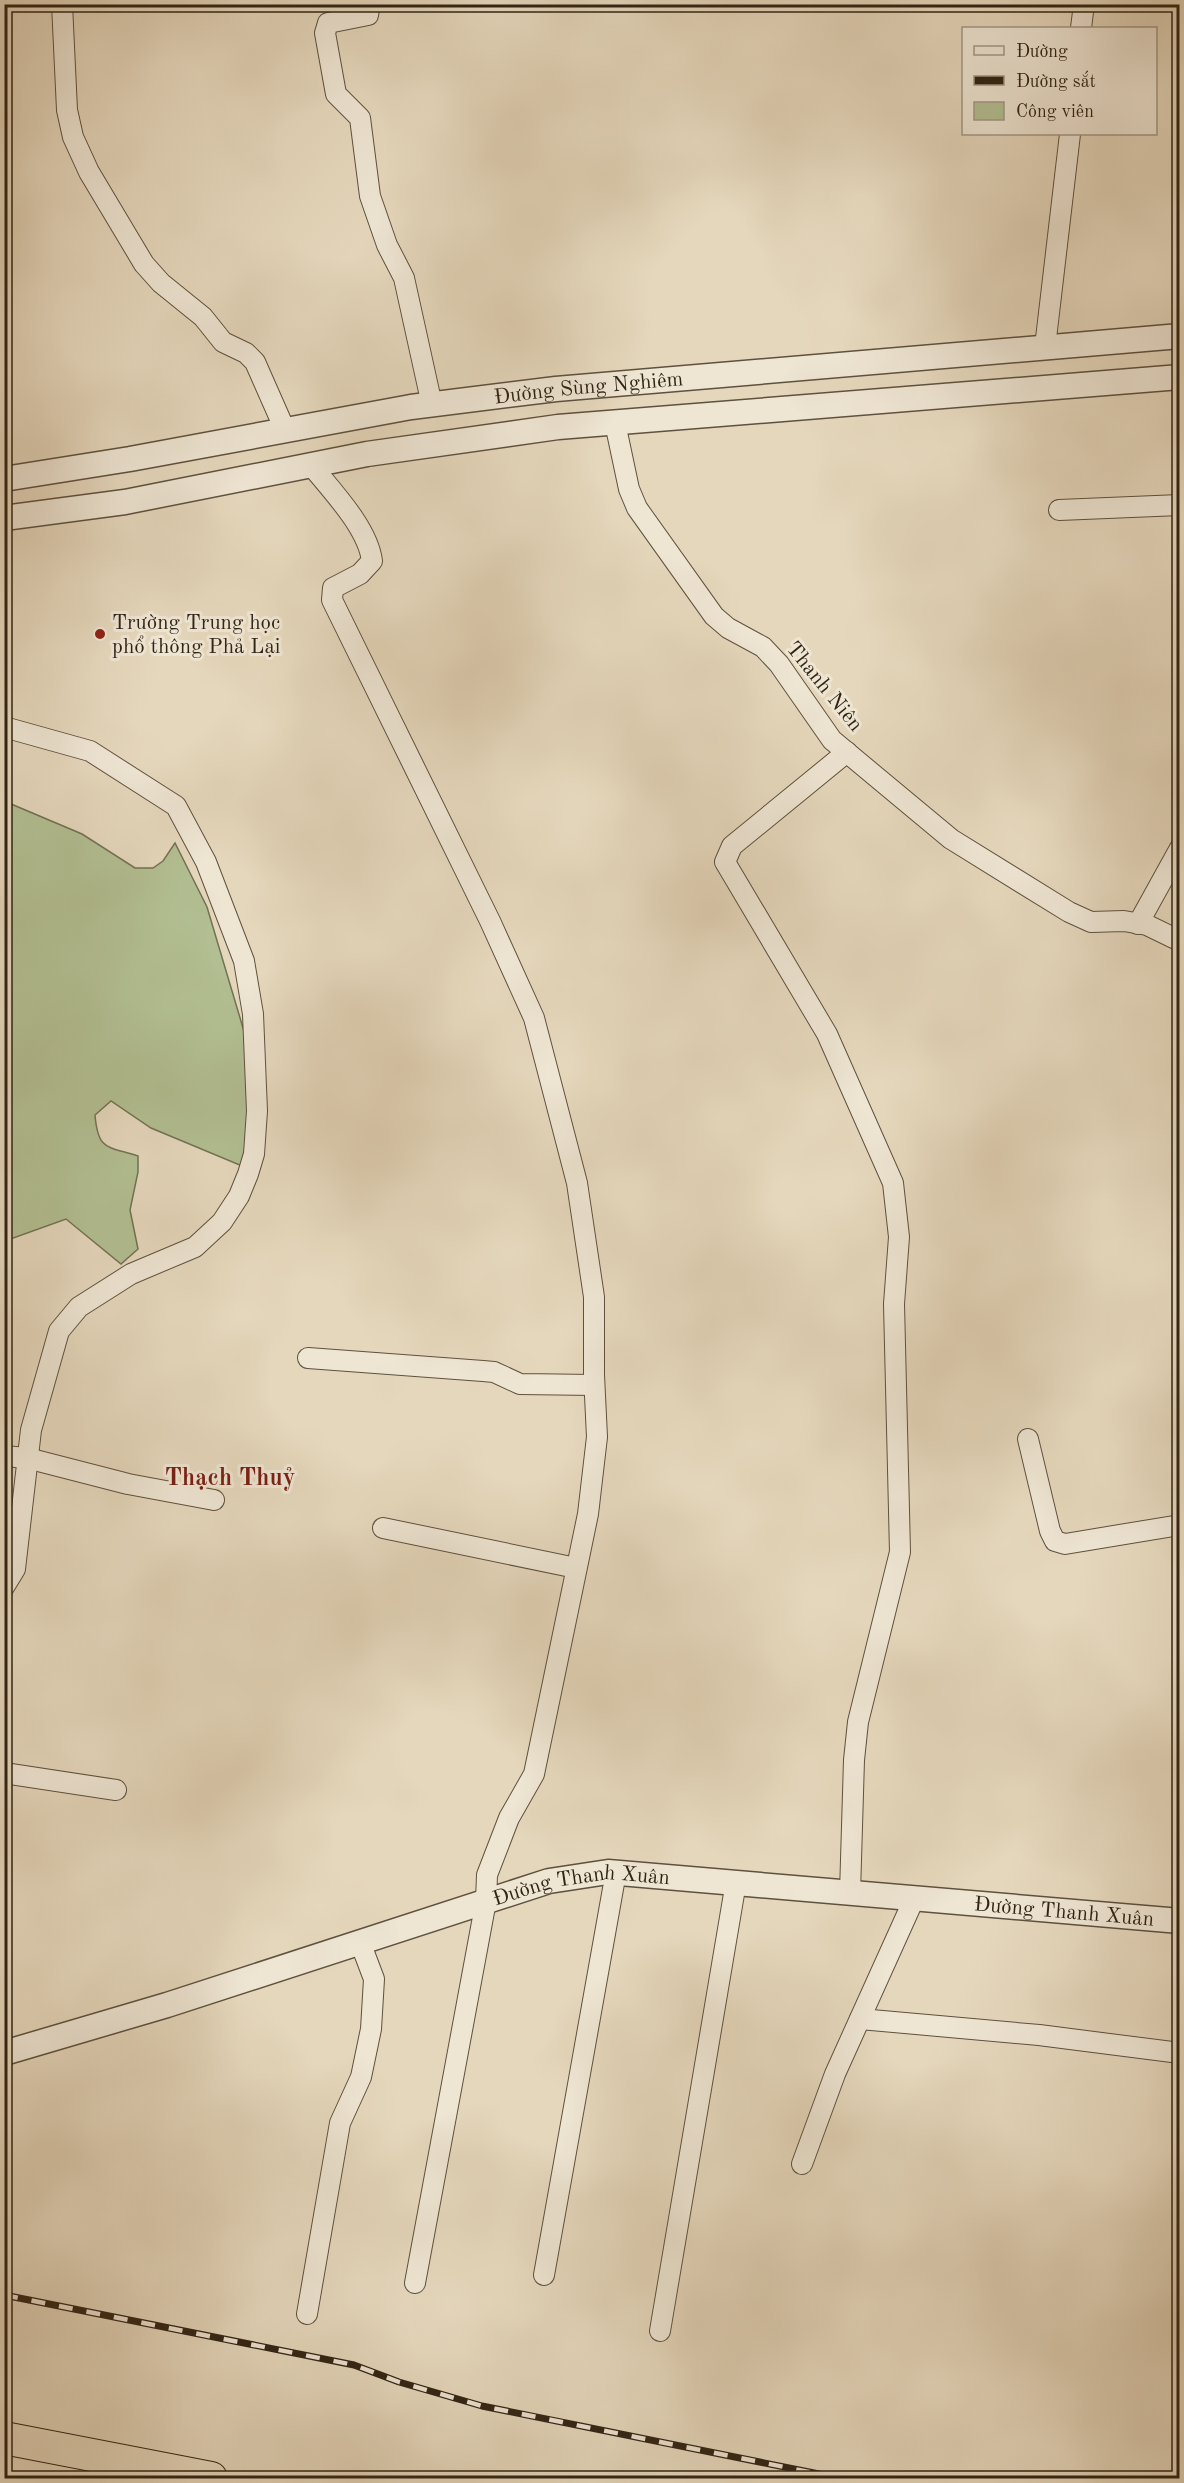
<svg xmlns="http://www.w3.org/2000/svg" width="1184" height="2483" font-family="'Old Standard TT',serif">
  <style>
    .green { fill: #b2bf92; stroke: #727253; stroke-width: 1.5 }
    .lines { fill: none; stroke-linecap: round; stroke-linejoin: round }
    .minor-casing { stroke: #5e513e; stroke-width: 22 }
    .tertiary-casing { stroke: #5e513e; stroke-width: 27 }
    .trunk-casing { stroke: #312414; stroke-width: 34 }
    .minor { stroke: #eee5d3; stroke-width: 20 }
    .tertiary { stroke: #eee5d3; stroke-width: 24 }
    .trunk { stroke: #e5d7bc; stroke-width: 32 }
    .rail-casing { stroke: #312414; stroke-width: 7 }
    .rail { stroke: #eee5d3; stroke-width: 4.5; stroke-dasharray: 14; stroke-linecap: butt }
    .poi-dot { fill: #8f2418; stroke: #eee5d3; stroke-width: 2 }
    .labels { text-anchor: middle; stroke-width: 6; stroke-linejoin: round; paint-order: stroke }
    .street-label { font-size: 21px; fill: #312414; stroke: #eee5d3 }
    .poi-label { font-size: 21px; fill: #312414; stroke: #eee5d3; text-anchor: start }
    .quarter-label { font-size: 24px; font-weight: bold; fill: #7a1f14; stroke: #eee5d3 }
  </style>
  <rect width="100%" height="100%" fill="#e5d7bc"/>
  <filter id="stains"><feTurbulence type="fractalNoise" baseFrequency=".00333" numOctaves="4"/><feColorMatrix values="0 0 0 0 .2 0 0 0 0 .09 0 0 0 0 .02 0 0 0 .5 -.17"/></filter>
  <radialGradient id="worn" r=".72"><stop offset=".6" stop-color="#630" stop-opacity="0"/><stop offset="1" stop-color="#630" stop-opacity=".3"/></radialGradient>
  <!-- green -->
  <path class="green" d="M4,801L82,834L135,868H153L163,861L175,843L207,907L246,1038L251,1111L242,1166L151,1128L111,1101L95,1115C98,1151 107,1146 138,1156V1172L130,1210L138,1249L121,1264L66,1219L5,1241Z"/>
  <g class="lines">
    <!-- minor casing -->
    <g class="minor-casing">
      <g id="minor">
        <polyline points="62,4 67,110 73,137 89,172 144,264 161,283 203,317 223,342 246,353 255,362 285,430"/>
        <polyline points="370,4 368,15 328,23 325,33 336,94 360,118 370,196 387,245 404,278 432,405"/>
        <polyline points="1081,28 1084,4"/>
        <polyline points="1045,347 1070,134"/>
        <polyline points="615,423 629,489 637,508 714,616 728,628 763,647 779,664 832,740 951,839 1069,912 1091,922 1124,921 1147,925 1180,941"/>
        <path d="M311,465C332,491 368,528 372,561L360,574L333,588L332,600L490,921L534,1018L577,1183L594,1297V1375L597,1437L588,1514L534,1774L509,1818L487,1875L486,1901L415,2283"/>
        <polyline points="1059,510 1180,505"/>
        <polyline points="4,727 90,751 176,806 206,862 244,961 253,1014 257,1111 254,1154 248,1174 239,1196 222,1222 195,1247 131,1274 79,1307 59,1331 31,1430 15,1569 4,1587"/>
        <polyline points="847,752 732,846 725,862 827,1034 893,1183 899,1237 894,1304 900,1552 858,1722 854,1760 850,1893"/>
        <polyline points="1138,924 1180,848"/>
        <polyline points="308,1358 483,1371 494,1372 520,1384 594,1385"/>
        <polyline points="1028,1439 1050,1531 1055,1541 1065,1544 1180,1525"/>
        <polyline points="4,1456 27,1458 128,1484 214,1500"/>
        <polyline points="383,1528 576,1568"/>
        <polyline points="4,1773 116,1790"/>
        <polyline points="860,2019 1039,2035 1180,2053"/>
        <polyline points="802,2164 835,2074 914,1899"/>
        <polyline points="544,2275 616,1872"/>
        <polyline points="307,2314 340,2123 361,2077 371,2029 374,1979 360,1942"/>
        <polyline points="660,2331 736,1882"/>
      </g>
    </g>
    <!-- tertiary casing -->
    <g class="tertiary-casing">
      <g id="tertiary">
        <path id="s1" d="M4,479L130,459L411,407L556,389L1180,336"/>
        <polyline points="4,518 125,502 367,454 558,427 1180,377"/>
        <path id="s2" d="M4,2053L167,2005L549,1881L608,1872L1180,1921"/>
      </g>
    </g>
    <!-- trunk casing -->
    <g class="trunk-casing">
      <polyline id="trunk" points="4,2438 211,2478"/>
    </g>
    <!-- minor -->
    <use href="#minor" class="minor"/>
    <!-- tertiary -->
    <use href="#tertiary" class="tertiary"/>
    <!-- trunk -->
    <use href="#trunk" class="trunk"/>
    <!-- rail casing -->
    <g class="rail-casing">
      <polyline id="rail" points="4,2295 354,2365 399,2382 482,2406 839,2478"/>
    </g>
    <!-- rail -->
    <use href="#rail" class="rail"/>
  </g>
  <!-- markers -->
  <circle class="poi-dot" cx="100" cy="634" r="6"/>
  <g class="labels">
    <!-- street labels -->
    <g class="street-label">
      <text dy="7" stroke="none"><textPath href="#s1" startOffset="592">Đường Sùng Nghiêm</textPath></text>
      <text transform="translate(825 686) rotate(51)" y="7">Thanh Niên</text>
      <text dy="7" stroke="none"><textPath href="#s2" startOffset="603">Đường Thanh Xuân</textPath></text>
      <text dy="7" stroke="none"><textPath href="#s2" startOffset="1089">Đường Thanh Xuân</textPath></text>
    </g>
    <!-- poi labels -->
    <g class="poi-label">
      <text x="112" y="629">Trường Trung học<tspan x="112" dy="24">phổ thông Phả Lại</tspan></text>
    </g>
    <!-- quarter labels -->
    <g class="quarter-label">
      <text x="230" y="1485">Thạch Thuỷ</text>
    </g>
  </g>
  <!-- margin -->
  <rect width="1184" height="2483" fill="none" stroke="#e5d7bc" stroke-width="24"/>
  <rect x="6" y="6" width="1172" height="2471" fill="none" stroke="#312414" stroke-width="3"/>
  <rect x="12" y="12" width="1160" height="2459" fill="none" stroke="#312414" stroke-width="1.5"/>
  <!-- legend -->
  <rect x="962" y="27" width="195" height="108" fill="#eee5d3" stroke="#a29887" stroke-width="1.5"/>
  <rect x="974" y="46" width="30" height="9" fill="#eee5d3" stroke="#a29887" stroke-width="1.5"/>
  <text x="1016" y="57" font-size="18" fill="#312414">Đường</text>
  <rect x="974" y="76" width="30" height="9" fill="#312414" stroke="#a29887" stroke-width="1.5"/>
  <text x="1016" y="87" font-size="18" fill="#312414">Đường sắt</text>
  <rect x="974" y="102" width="30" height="18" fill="#b2bf92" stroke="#a29887" stroke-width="1.5"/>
  <text x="1016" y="117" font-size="18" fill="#312414">Công viên</text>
  <rect width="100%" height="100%" filter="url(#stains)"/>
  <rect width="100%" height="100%" fill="url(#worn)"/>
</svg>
